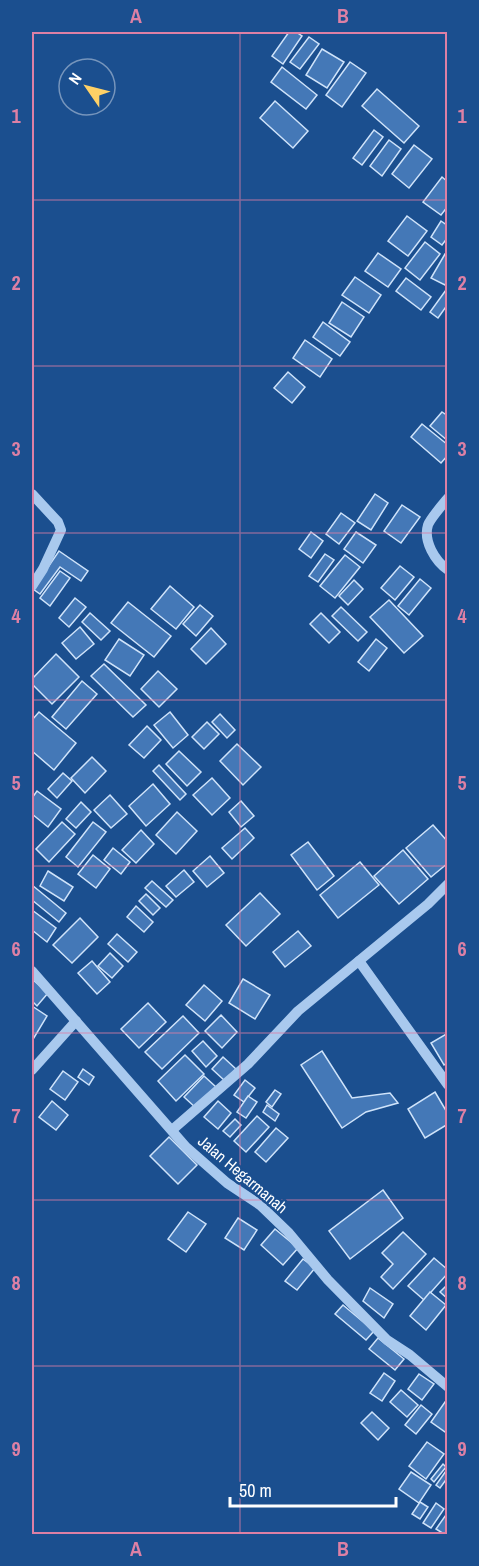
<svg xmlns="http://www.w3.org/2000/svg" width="479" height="1566" font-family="'Archivo Narrow',sans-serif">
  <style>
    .building { fill: #4478b7; stroke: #cfe3fa; stroke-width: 1.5 }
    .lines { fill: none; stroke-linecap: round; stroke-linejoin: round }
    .minor { stroke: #a9c9ee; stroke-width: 10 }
    .grid { fill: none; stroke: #dd80a5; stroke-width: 1.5; stroke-opacity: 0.55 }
    .labels { text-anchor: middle; stroke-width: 5; stroke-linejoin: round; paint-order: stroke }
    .street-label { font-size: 16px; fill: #fff; stroke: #1b4f8f }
    .neatline { fill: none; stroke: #dd80a5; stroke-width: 2 }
    .grid-label { font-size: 20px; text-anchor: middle; font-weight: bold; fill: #dd80a5 }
  </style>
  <rect width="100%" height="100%" fill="#1b4f8f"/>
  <!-- building -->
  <g class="building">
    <polygon points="289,32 296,32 302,36 283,64 272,56"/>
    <polygon points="309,37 319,44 300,69 290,62"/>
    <polygon points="322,49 344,62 327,88 306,75"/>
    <polygon points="350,62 366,73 342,107 326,95"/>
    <polygon points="282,67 317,95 306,109 271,82"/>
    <polygon points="377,89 419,126 404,143 362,106"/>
    <polygon points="275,101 308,131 293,148 260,118"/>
    <polygon points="374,130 383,137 362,165 353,158"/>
    <polygon points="389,140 401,149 382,176 370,166"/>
    <polygon points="414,145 432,159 409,188 392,174"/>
    <polygon points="442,177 448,182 448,206 441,215 423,202"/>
    <polygon points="407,216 427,231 408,256 388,241"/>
    <polygon points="441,221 448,226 448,237 442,245 431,237"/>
    <polygon points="425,242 440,254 420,280 405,268"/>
    <polygon points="378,253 401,269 388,287 365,271"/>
    <polygon points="445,254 448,255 448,280 445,285 431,278"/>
    <polygon points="355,277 381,295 369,313 342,295"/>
    <polygon points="406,278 431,297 421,310 396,291"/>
    <polygon points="446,290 448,291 448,304 438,318 430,312"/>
    <polygon points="342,302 364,317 351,337 329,323"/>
    <polygon points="323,322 350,342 340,356 313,337"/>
    <polygon points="305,340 332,359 320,377 293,358"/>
    <polygon points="288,372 305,387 292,403 274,388"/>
    <polygon points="442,412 448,416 448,441 430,426"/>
    <polygon points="422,424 448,445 448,455 441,463 411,437"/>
    <polygon points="375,494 388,503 371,530 357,521"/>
    <polygon points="402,505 420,517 401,543 384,531"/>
    <polygon points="341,513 355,523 339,544 326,534"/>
    <polygon points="311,532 323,541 311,558 299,549"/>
    <polygon points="356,532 376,545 363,563 344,549"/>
    <polygon points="59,551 88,571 81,581 60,567 40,594 33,589"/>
    <polygon points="325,554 334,560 318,582 309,576"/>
    <polygon points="345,555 360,567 335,598 320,586"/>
    <polygon points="400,566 414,577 395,600 381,588"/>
    <polygon points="60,571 70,578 50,606 40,598"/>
    <polygon points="420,579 431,588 409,615 398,606"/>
    <polygon points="354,580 363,589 348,605 339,596"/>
    <polygon points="170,586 194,607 176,629 151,609"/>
    <polygon points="75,598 86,607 69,627 59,618"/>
    <polygon points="389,600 423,636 404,653 370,617"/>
    <polygon points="128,602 171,636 154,657 111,623"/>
    <polygon points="200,605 213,616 196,636 183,624"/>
    <polygon points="341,607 367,632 358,641 332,616"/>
    <polygon points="90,613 110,631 101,640 82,622"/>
    <polygon points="321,613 340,632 329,643 310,624"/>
    <polygon points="80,627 94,644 76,659 62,643"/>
    <polygon points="211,628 226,644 206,664 191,649"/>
    <polygon points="119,639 144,655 130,676 105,660"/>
    <polygon points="376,639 387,648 369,671 358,662"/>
    <polygon points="56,654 79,677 52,704 32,684 32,679"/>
    <polygon points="104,664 146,705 133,717 91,676"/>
    <polygon points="158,671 177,689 159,707 141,689"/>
    <polygon points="82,681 97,694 66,729 52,717"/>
    <polygon points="39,712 76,743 54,770 32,751 32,720"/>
    <polygon points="170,712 188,735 173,748 154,725"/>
    <polygon points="220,714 235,730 227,738 212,722"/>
    <polygon points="207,722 219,734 204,749 192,737"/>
    <polygon points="147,726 161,740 144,758 129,745"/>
    <polygon points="237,744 261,767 243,785 220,761"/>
    <polygon points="179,751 201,772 187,786 166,764"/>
    <polygon points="92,757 106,771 85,793 71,778"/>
    <polygon points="159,765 186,794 180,800 153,771"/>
    <polygon points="63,773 72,781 57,798 48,789"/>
    <polygon points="212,778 230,798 212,815 193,795"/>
    <polygon points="153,784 170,804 146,826 129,806"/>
    <polygon points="37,791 61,809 48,827 32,814 32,798"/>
    <polygon points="110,795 127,814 111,828 94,810"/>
    <polygon points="241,801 254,816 241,827 229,812"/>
    <polygon points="81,802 91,812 76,828 66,819"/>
    <polygon points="177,812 197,831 176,854 156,835"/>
    <polygon points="62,822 75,834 49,862 36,849"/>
    <polygon points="93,822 106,832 78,867 66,857"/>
    <polygon points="433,825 448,842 448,863 431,877 406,848"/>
    <polygon points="245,828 254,838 232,859 222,848"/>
    <polygon points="141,830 154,844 136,863 122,850"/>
    <polygon points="308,842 334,876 317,890 291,855"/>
    <polygon points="113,848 130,862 121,874 104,860"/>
    <polygon points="403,850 428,879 399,904 374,876"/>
    <polygon points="93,855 110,869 96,888 78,874"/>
    <polygon points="210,856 224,873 207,887 193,871"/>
    <polygon points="360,862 379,885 338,918 320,895"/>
    <polygon points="184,870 194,882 176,897 166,886"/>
    <polygon points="48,871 73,887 64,901 40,886"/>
    <polygon points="152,881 173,900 166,907 145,888"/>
    <polygon points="32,885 66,913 59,922 32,900"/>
    <polygon points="260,893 280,914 246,946 226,925"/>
    <polygon points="146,894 160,908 153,915 139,901"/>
    <polygon points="136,906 153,922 144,932 127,917"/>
    <polygon points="32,910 56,928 47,942 32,930"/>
    <polygon points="80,918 98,937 72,963 53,945"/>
    <polygon points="298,931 311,946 285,967 273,952"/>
    <polygon points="117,934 137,952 128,962 108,944"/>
    <polygon points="110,953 123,966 112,978 98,966"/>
    <polygon points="92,961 110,982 97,994 78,973"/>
    <polygon points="32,979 48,993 37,1006 32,1001"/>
    <polygon points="243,979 270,995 255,1019 229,1003"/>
    <polygon points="204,985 222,1001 205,1021 186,1005"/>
    <polygon points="148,1003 166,1022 139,1048 121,1029"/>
    <polygon points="32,1006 47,1016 32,1041"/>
    <polygon points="221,1015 237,1032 222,1048 205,1031"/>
    <polygon points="183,1016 199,1033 162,1069 145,1052"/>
    <polygon points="448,1033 448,1062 444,1065 431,1043"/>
    <polygon points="203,1041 217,1056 206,1067 192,1051"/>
    <polygon points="322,1051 352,1098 390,1093 398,1103 366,1112 342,1128 301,1065"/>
    <polygon points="185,1055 204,1074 176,1101 158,1081"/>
    <polygon points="223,1057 236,1069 225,1081 212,1069"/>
    <polygon points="83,1069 94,1077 89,1085 78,1077"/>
    <polygon points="63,1071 78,1082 65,1100 50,1089"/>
    <polygon points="204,1076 216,1087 196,1108 184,1097"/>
    <polygon points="245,1080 255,1088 244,1102 234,1095"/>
    <polygon points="275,1090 281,1094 272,1107 266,1102"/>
    <polygon points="435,1092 448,1114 448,1124 425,1138 408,1109"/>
    <polygon points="248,1096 257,1102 246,1118 237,1112"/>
    <polygon points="52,1101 68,1115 56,1130 39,1117"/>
    <polygon points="218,1101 231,1113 218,1129 204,1117"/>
    <polygon points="267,1105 279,1114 275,1121 263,1112"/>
    <polygon points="257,1116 269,1127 246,1152 234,1141"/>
    <polygon points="235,1119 241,1125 230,1137 223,1131"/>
    <polygon points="276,1128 288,1138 266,1162 255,1152"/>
    <polygon points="169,1137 197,1165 178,1184 150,1156"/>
    <polygon points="383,1190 403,1218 350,1259 329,1231"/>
    <polygon points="188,1212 206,1224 186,1252 168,1239"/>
    <polygon points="238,1218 257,1230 244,1250 225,1238"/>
    <polygon points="275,1229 298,1248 283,1265 261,1245"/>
    <polygon points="403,1232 426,1254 393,1289 381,1277 393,1264 382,1253"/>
    <polygon points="434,1258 448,1270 448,1273 424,1300 408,1286"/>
    <polygon points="303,1259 315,1268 297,1290 285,1281"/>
    <polygon points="448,1284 448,1299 440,1292"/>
    <polygon points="370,1288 393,1304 384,1318 363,1301"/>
    <polygon points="430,1292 446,1305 426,1330 410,1316"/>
    <polygon points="343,1305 374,1331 366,1340 335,1314"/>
    <polygon points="378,1338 404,1359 395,1370 369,1349"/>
    <polygon points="384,1373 395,1381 382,1401 370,1393"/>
    <polygon points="419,1374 434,1384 422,1400 408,1389"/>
    <polygon points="401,1390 418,1405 407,1417 390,1402"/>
    <polygon points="445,1402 448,1404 448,1434 431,1422"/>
    <polygon points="421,1405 432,1414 416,1434 405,1425"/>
    <polygon points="372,1412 389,1428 378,1440 361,1423"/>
    <polygon points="427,1442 444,1454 426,1479 409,1466"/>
    <polygon points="443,1464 446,1467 434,1482 431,1479"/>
    <polygon points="448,1468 448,1477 440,1488 436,1485"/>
    <polygon points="411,1472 431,1485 419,1503 399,1489"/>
    <polygon points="420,1502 428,1507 420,1519 412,1514"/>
    <polygon points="436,1503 444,1509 431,1528 423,1523"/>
    <polygon points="448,1512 448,1534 444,1534 436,1529"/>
  </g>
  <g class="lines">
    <!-- minor -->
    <g class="minor">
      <polyline points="32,494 58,522 61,530 43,569 32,586"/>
      <path d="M448,498C443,504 430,519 428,525C423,541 435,561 448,570"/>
      <polyline points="359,961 448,1085"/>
      <polyline points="32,971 186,1147 227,1183 260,1205 288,1232 328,1280 387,1340 410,1355 448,1387"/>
      <polyline points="32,1070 76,1021"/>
      <polyline points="172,1130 248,1064 298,1011 428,904 448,884"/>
    </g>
  </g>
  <!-- grid -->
  <path class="grid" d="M240,32V1534M32,200H448M32,366H448M32,533H448M32,700H448M32,866H448M32,1033H448M32,1200H448M32,1366H448"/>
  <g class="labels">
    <!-- street labels -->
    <g class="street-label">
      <text transform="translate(243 1174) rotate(40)" y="6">Jalan Hegarmanah</text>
    </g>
  </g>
  <!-- border -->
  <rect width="479" height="1566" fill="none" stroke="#1b4f8f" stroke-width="66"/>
  <!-- north arrow -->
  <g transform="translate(87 87) rotate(305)"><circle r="28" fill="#1b4f8f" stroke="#7695bc" stroke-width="1.5"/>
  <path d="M0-4.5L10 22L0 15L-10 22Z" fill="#ffd166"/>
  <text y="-9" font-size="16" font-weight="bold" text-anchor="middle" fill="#ffffff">N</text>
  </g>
  <!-- scale -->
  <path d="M230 1497v9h166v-9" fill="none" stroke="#ffffff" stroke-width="3"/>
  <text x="239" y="1497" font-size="18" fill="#ffffff" stroke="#1b4f8f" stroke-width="4.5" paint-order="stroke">50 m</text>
  <rect x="33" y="33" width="413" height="1500" class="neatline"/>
  <g class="grid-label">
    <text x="136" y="23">A</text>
    <text x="343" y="23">B</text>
    <text x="16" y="123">1</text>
    <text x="462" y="123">1</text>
    <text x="16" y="290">2</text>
    <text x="462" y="290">2</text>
    <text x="16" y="456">3</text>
    <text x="462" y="456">3</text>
    <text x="16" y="623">4</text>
    <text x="462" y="623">4</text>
    <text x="16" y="790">5</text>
    <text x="462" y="790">5</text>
    <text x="16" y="956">6</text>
    <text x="462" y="956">6</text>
    <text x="16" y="1123">7</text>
    <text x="462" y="1123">7</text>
    <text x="16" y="1290">8</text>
    <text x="462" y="1290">8</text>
    <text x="16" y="1456">9</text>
    <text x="462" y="1456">9</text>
    <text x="136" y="1556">A</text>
    <text x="343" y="1556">B</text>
  </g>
</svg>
